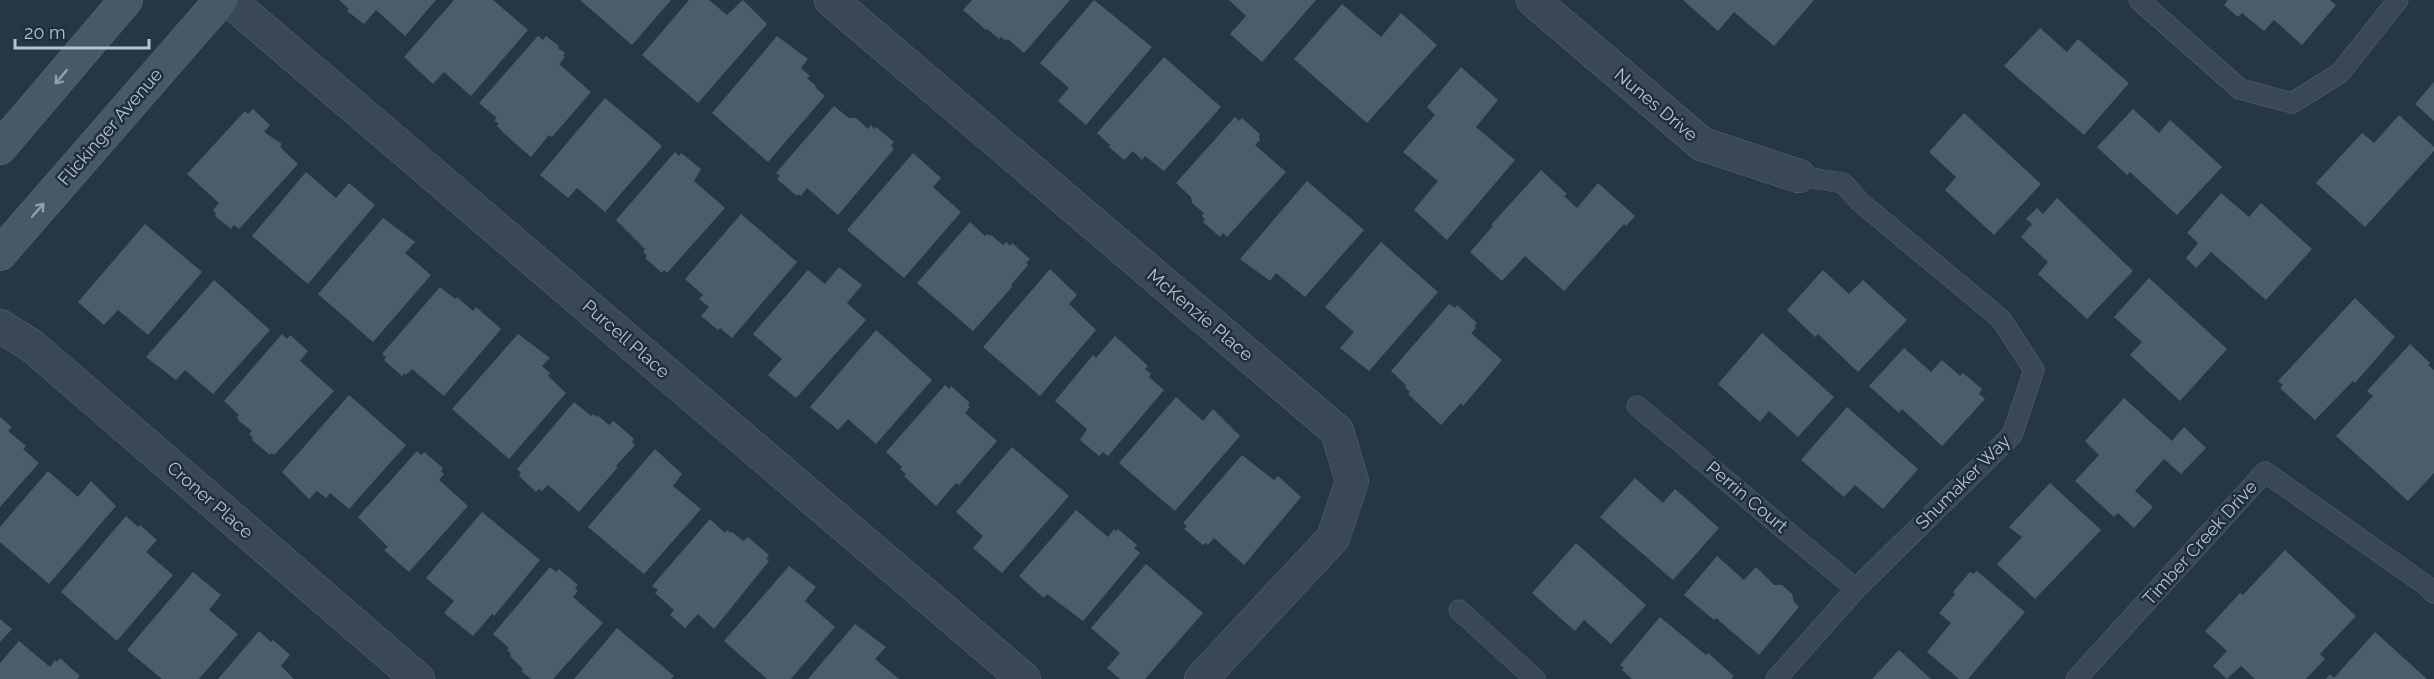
<svg xmlns="http://www.w3.org/2000/svg" width="2434" height="679" font-family="Raleway,sans-serif">
  <style>
    .building { fill: #495d6c }
    .lines { fill: none; stroke-linecap: round; stroke-linejoin: round }
    .service-casing { stroke: #586672; stroke-width: 21 }
    .minor-casing { stroke: #586672; stroke-width: 34 }
    .secondary-casing { stroke: #586672; stroke-width: 34 }
    .service { stroke: #3a4855; stroke-width: 20 }
    .minor { stroke: #3a4855; stroke-width: 33 }
    .secondary { stroke: #475868; stroke-width: 33 }
    .oneway { stroke: #909eaa }
    .labels { text-anchor: middle; stroke-width: 5; stroke-linejoin: round; paint-order: stroke }
    .street-label { font-size: 18px; fill: #b7c3ce; stroke: #1e2e3b }
  </style>
  <rect width="100%" height="100%" fill="#253746"/>
  <!-- building -->
  <g class="building">
    <polygon points="339,0 436,0 405,36 376,10 364,24 347,11 349,9"/>
    <polygon points="454,0 493,0 528,30 471,96 444,72 433,84 404,57"/>
    <polygon points="580,0 671,0 632,45"/>
    <polygon points="689,0 709,0 727,15 743,0 767,24 698,103 642,55"/>
    <polygon points="972,0 1070,0 1024,53 1008,39 1006,41 1001,37 999,39 987,29 986,30 963,10"/>
    <polygon points="1094,0 1152,47 1086,125 1058,101 1069,88 1040,63"/>
    <polygon points="1229,0 1316,0 1262,62 1230,34 1246,16"/>
    <polygon points="1683,0 1814,0 1774,46 1734,12 1718,31"/>
    <polygon points="2228,0 2330,0 2336,5 2302,45 2274,20 2264,31 2242,13 2238,17 2224,5"/>
    <polygon points="1342,4 1381,37 1401,13 1437,45 1367,123 1294,59"/>
    <polygon points="2040,28 2067,52 2078,39 2129,83 2084,135 2004,66"/>
    <polygon points="538,36 543,40 546,36 559,46 558,48 565,53 563,56 565,57 559,64 591,92 552,137 549,135 531,157 507,136 497,126 499,124 494,120 497,118 479,103"/>
    <polygon points="777,36 808,59 801,68 810,76 807,78 816,86 815,87 825,96 768,162 712,113"/>
    <polygon points="1164,57 1221,107 1164,171 1145,156 1142,160 1133,151 1124,160 1109,147 1110,145 1097,133"/>
    <polygon points="1461,67 1498,100 1476,127 1515,160 1447,240 1414,210 1438,181 1403,152 1435,115 1427,107"/>
    <polygon points="2434,82 2434,121 2415,104"/>
    <polygon points="605,98 662,146 605,212 577,188 568,198 540,175"/>
    <polygon points="834,106 849,118 856,118 868,129 871,125 874,129 876,127 894,142 891,145 894,149 838,215 807,188 801,196 798,194 797,196 777,179 780,176 776,173"/>
    <polygon points="253,109 270,125 264,132 282,144 280,146 283,150 298,164 239,229 234,225 231,229 215,216 216,214 213,210 219,203 187,174 245,111 248,114"/>
    <polygon points="2133,109 2159,133 2170,120 2222,167 2177,215 2130,172 2127,175 2097,147"/>
    <polygon points="1964,113 2041,184 1994,235 1945,190 1956,177 1929,152"/>
    <polygon points="2399,115 2434,147 2434,151 2365,227 2316,183 2362,133 2374,143"/>
    <polygon points="1235,117 1239,121 1242,118 1260,134 1259,137 1260,140 1255,145 1286,172 1227,237 1223,233 1220,237 1203,222 1205,220 1202,216 1204,213 1192,203 1191,197 1176,183"/>
    <polygon points="675,152 679,156 681,153 701,169 694,181 725,208 667,273 664,270 662,273 645,258 647,256 643,252 645,249 616,220"/>
    <polygon points="913,153 941,178 933,187 961,212 904,278 847,230"/>
    <polygon points="1541,170 1567,194 1564,196 1577,208 1598,183 1635,216 1626,226 1624,224 1564,291 1525,256 1502,281 1470,252 1493,226 1491,225"/>
    <polygon points="306,172 336,198 349,183 375,205 308,284 252,236"/>
    <polygon points="1307,181 1364,230 1305,297 1276,273 1270,281 1240,259"/>
    <polygon points="2221,193 2249,217 2261,203 2312,249 2266,300 2211,252 2196,268 2186,258 2198,243 2187,233"/>
    <polygon points="2057,198 2133,271 2087,319 2038,274 2048,262 2021,237 2032,224 2026,219 2037,208 2043,214"/>
    <polygon points="741,214 797,262 732,338 720,328 718,330 701,316 709,307 699,299 703,295 685,279"/>
    <polygon points="383,218 415,242 405,253 431,275 373,342 318,294"/>
    <polygon points="970,222 985,236 987,234 990,236 991,235 1003,245 1007,242 1010,246 1012,243 1030,259 1026,263 1028,265 1011,285 1012,287 973,331 917,283"/>
    <polygon points="145,224 202,272 148,335 118,310 104,325 78,302"/>
    <polygon points="1381,242 1438,292 1369,371 1340,348 1354,332 1325,307"/>
    <polygon points="839,267 862,285 847,303 866,320 796,398 768,375 782,359 753,334 808,270 825,284"/>
    <polygon points="1050,269 1077,295 1069,304 1096,330 1040,396 983,347"/>
    <polygon points="1823,270 1849,294 1863,280 1907,320 1858,372 1818,334 1815,337 1787,310"/>
    <polygon points="2149,278 2227,349 2180,401 2130,355 2142,342 2114,317"/>
    <polygon points="214,280 270,330 213,394 185,370 176,380 146,357"/>
    <polygon points="440,287 455,299 457,297 473,311 476,307 501,329 444,396 412,369 406,375 405,373 402,376 384,360 386,357 382,354"/>
    <polygon points="2355,298 2395,337 2355,383 2353,381 2315,420 2280,388 2283,385 2278,381"/>
    <polygon points="1449,304 1455,308 1457,305 1477,323 1474,326 1476,328 1471,333 1502,360 1463,406 1461,403 1441,425 1408,394 1410,392 1405,387 1406,385 1391,371"/>
    <polygon points="876,330 932,380 876,444 848,419 838,430 810,407"/>
    <polygon points="1762,333 1834,397 1798,437 1769,411 1760,422 1718,384"/>
    <polygon points="282,334 287,339 290,335 308,351 300,361 334,391 274,455 271,453 270,455 252,440 253,438 249,434 252,431 239,421 237,417 239,415 224,401"/>
    <polygon points="518,334 550,358 542,366 550,373 548,376 566,393 509,459 452,409"/>
    <polygon points="1115,336 1148,366 1145,369 1151,374 1149,377 1164,390 1108,456 1103,452 1099,456 1080,440 1087,429 1055,401 1093,355 1096,358"/>
    <polygon points="2410,344 2430,363 2428,365 2434,370 2434,473 2408,501 2336,436 2373,396 2367,391"/>
    <polygon points="1904,348 1931,372 1942,360 1960,376 1963,373 1982,389 1979,394 1985,399 1942,446 1902,409 1899,413 1869,386"/>
    <polygon points="945,385 949,389 951,386 970,403 968,405 970,407 965,413 997,441 959,485 956,483 936,506 904,476 906,474 900,469 902,467 886,452"/>
    <polygon points="349,395 406,445 349,509 330,493 326,498 317,491 309,499 282,472"/>
    <polygon points="1176,397 1203,421 1213,409 1240,436 1175,511 1119,463"/>
    <polygon points="2124,398 2172,441 2184,427 2206,448 2181,474 2164,459 2135,491 2153,507 2134,528 2118,513 2114,517 2075,481 2099,455 2085,441"/>
    <polygon points="574,402 591,416 593,414 596,417 597,415 609,425 613,421 616,423 634,439 632,442 635,445 616,466 618,467 579,512 548,485 542,491 539,489 536,492 519,476 521,473 517,469"/>
    <polygon points="1847,407 1918,469 1883,509 1855,485 1844,497 1801,460"/>
    <polygon points="0,417 12,427 8,431 26,446 23,449 39,463 0,507"/>
    <polygon points="1012,447 1069,496 1002,573 973,548 983,536 956,512"/>
    <polygon points="655,449 682,474 673,486 701,509 644,574 588,527"/>
    <polygon points="417,451 421,455 424,452 443,468 441,471 444,474 439,480 468,506 409,572 384,550 388,547 358,517"/>
    <polygon points="1242,455 1274,480 1278,476 1301,497 1244,565 1214,538 1208,545 1206,543 1203,545 1184,529 1187,526 1183,523"/>
    <polygon points="48,471 78,497 91,481 116,506 49,584 0,542 0,527"/>
    <polygon points="1635,478 1663,503 1675,489 1719,528 1673,580 1600,517"/>
    <polygon points="2050,483 2101,530 2035,599 1997,564 2022,537 2009,527"/>
    <polygon points="1076,510 1108,537 1114,529 1116,531 1118,529 1137,545 1134,548 1140,553 1083,621 1047,594 1044,598 1019,576"/>
    <polygon points="482,512 540,560 494,616 492,614 473,636 444,613 454,601 426,578"/>
    <polygon points="126,516 138,527 140,525 157,540 146,552 173,575 117,641 61,592"/>
    <polygon points="710,519 725,533 727,530 731,533 732,532 743,541 748,537 769,555 766,559 769,561 714,629 698,614 685,628 670,615 674,610 655,593 658,590 652,586"/>
    <polygon points="1576,543 1646,605 1611,644 1584,620 1575,631 1532,593"/>
    <polygon points="2285,550 2356,616 2320,654 2325,659 2306,679 2255,679 2241,666 2227,679 2213,666 2227,651 2205,631 2240,593 2243,595"/>
    <polygon points="1717,556 1744,580 1756,567 1774,585 1782,585 1792,594 1794,602 1799,607 1759,655 1716,618 1714,620 1684,595"/>
    <polygon points="1146,564 1203,613 1145,679 1120,679 1107,668 1120,653 1091,628"/>
    <polygon points="789,566 816,587 805,601 835,627 791,679 767,679 724,641"/>
    <polygon points="550,567 556,572 559,569 578,585 575,588 578,591 573,597 603,623 553,679 531,679 521,671 523,669 510,656 511,654 507,650 509,648 493,634"/>
    <polygon points="1977,571 2025,612 1968,679 1959,679 1927,652 1951,623 1939,613 1953,597 1955,594 1953,592 1970,572 1973,574"/>
    <polygon points="193,572 221,595 209,610 238,634 199,679 162,679 127,650"/>
    <polygon points="1660,617 1706,655 1708,653 1734,676 1731,679 1632,679 1622,670 1624,668 1620,665"/>
    <polygon points="0,619 12,629 0,642"/>
    <polygon points="855,624 886,647 875,659 899,679 808,679"/>
    <polygon points="617,628 674,676 671,679 574,679"/>
    <polygon points="259,631 271,642 273,640 290,655 281,666 294,679 218,679"/>
    <polygon points="2375,632 2427,679 2326,679 2330,674 2334,678"/>
    <polygon points="19,641 50,667 55,660 57,662 60,658 80,676 77,679 0,679 0,663"/>
    <polygon points="1899,650 1931,679 1872,679"/>
  </g>
  <g class="lines">
    <!-- service casing -->
    <g class="service-casing">
      <g id="service">
        <polyline points="2139,0 2240,89 2292,103 2340,73 2398,0"/>
        <polyline points="1637,406 1856,589"/>
        <polyline points="1459,610 1535,679"/>
        <polyline points="1776,679 1856,589 2012,435 2034,370 2001,319 1860,202 1843,183 1799,176"/>
        <polyline points="2076,679 2265,472 2427,586 2434,593"/>
      </g>
    </g>
    <!-- minor casing -->
    <g class="minor-casing">
      <g id="minor">
        <polyline points="229,0 1024,679"/>
        <polyline points="831,0 1337,431 1352,481 1333,538 1201,679"/>
        <polyline points="1533,0 1702,144 1799,176"/>
        <polyline points="0,326 32,346 418,679"/>
      </g>
    </g>
    <!-- secondary casing -->
    <g class="secondary-casing">
      <g id="secondary">
        <polyline points="0,148 126,0"/>
        <polyline points="0,254 221,0"/>
      </g>
    </g>
    <!-- service -->
    <use href="#service" class="service"/>
    <!-- minor -->
    <use href="#minor" class="minor"/>
    <!-- secondary -->
    <use href="#secondary" class="secondary"/>
  </g>
  <!-- one-way arrows -->
  <defs><path id="oneway-shaft" d="M-6 0H5M1.5-3L5.5 0L1.5 3" fill="none" stroke-width="1.6" stroke-linecap="round" stroke-linejoin="round" transform="scale(1.5)"/></defs>
  <g class="oneway">
    <use href="#oneway-shaft" transform="translate(61 77) rotate(130)"/>
    <use href="#oneway-shaft" transform="translate(38 210) rotate(-49)"/>
  </g>
  <g class="labels">
    <!-- street labels -->
    <g class="street-label">
      <text transform="translate(1656 105) rotate(40)" y="6">Nunes Drive</text>
      <text transform="translate(110 127) rotate(-49)" y="6">Flickinger Avenue</text>
      <text transform="translate(1200 315) rotate(40)" y="6">McKenzie Place</text>
      <text transform="translate(626 339) rotate(41)" y="6">Purcell Place</text>
      <text transform="translate(1963 482) rotate(-45)" y="6">Shumaker Way</text>
      <text transform="translate(1747 497) rotate(40)" y="6">Perrin Court</text>
      <text transform="translate(210 500) rotate(41)" y="6">Croner Place</text>
      <text transform="translate(2200 543) rotate(-48)" y="6">Timber Creek Drive</text>
    </g>
  </g>
  <!-- scale -->
  <path d="M15 39v9h134v-9" fill="none" stroke="#b7c3ce" stroke-width="3"/>
  <text x="24" y="39" font-size="18" fill="#b7c3ce" stroke="#1e2e3b" stroke-width="4.5" paint-order="stroke">20 m</text>
</svg>
